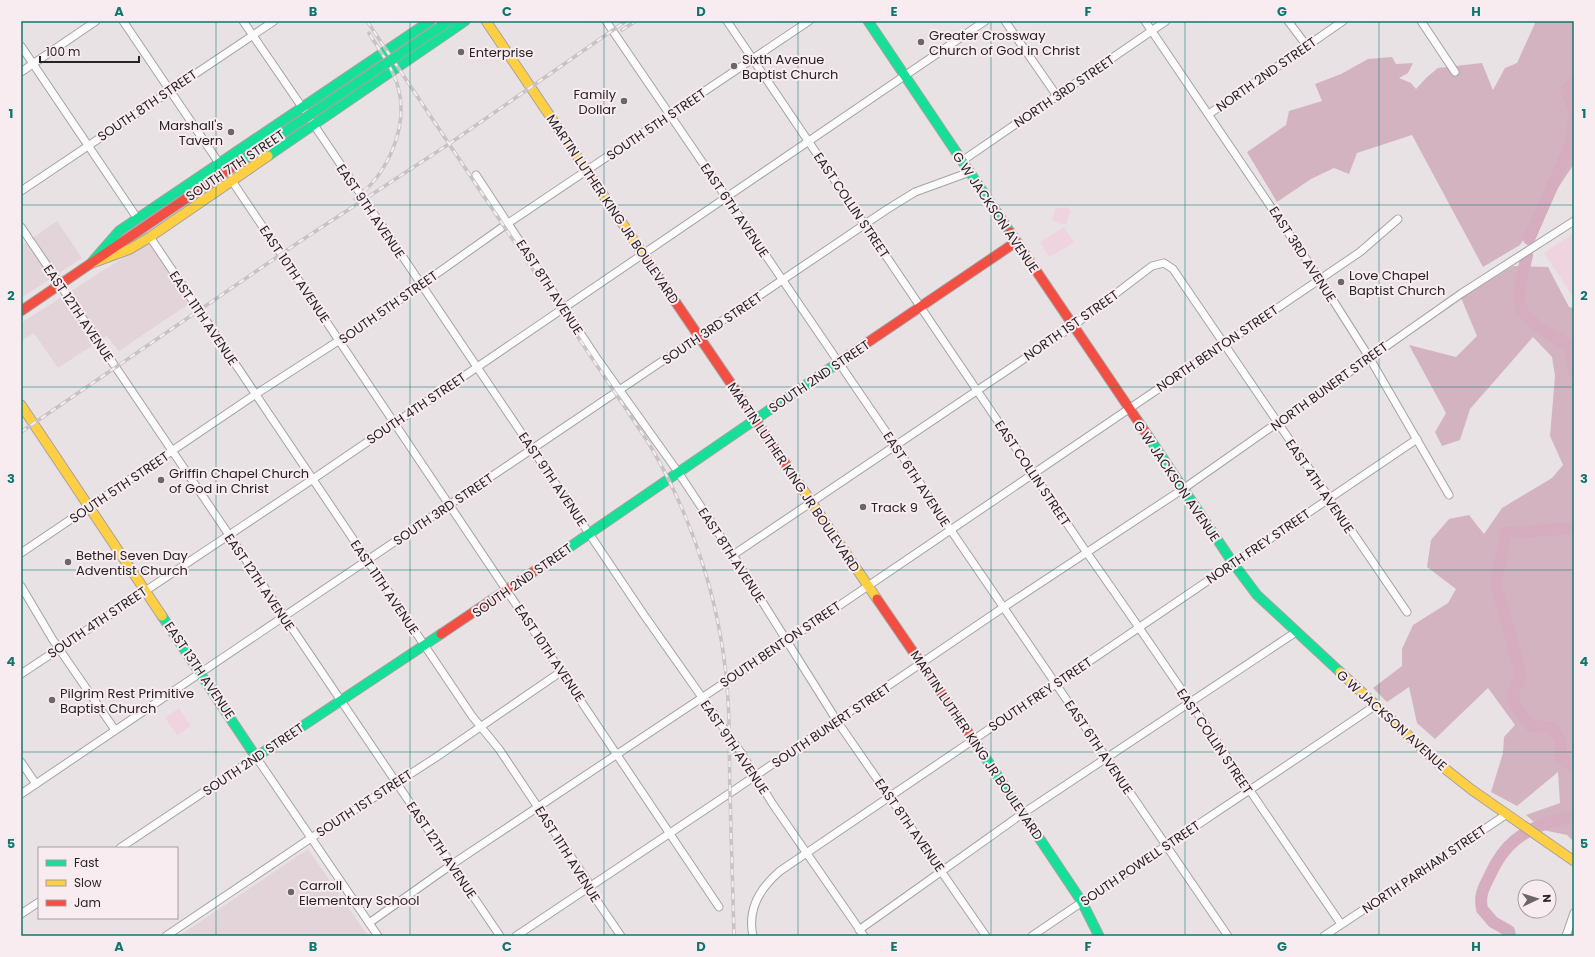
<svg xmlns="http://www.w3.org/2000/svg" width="1595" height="957" font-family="Poppins,sans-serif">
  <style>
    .built { fill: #e2d4d9 }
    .green { fill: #efd3df }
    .forest { fill: #d4b3c1 }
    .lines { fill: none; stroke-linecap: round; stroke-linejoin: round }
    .river { stroke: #d6adbe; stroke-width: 12 }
    .street-casing { stroke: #a6a2a4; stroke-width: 9 }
    .fast-casing { stroke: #a6a2a4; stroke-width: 11 }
    .slow-casing { stroke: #a6a2a4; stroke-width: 11 }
    .jam-casing { stroke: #a6a2a4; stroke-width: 11 }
    .street { stroke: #fcfbfb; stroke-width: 7 }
    .fast { stroke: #16e098; stroke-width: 9 }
    .slow { stroke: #ffcf43; stroke-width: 9 }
    .jam { stroke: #f24e42; stroke-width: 9 }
    .rail-casing { stroke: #c5c3c4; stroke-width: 3.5 }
    .rail { stroke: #f9ecf1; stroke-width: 2; stroke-dasharray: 6; stroke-linecap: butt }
    .fast-bridge-casing { stroke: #ad9fa6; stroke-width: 11; stroke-linecap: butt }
    .fast-bridge { stroke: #16e098; stroke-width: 9 }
    .grid { fill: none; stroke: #0f766e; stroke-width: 1; stroke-opacity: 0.55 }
    .poi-dot { fill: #6c6668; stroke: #f9ecf1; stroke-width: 1.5 }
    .labels { text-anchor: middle; stroke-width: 4; stroke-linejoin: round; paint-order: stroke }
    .poi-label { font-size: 13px; fill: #282425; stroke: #f9ecf1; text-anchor: start }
    .street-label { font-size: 13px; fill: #282425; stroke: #f9ecf1 }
    .neatline { fill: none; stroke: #0f766e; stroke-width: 1.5 }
    .grid-label { font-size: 13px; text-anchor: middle; font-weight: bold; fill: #0f766e }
  </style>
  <rect width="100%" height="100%" fill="#e9e2e5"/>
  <!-- built -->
  <g class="built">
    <polygon points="57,221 82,258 21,298 21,246"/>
    <polygon points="148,242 190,303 119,351 107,336 58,368 34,333 21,341 21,323"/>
    <polygon points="308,849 368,936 179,936"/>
  </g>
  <!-- green -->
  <g class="green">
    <polygon points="1065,207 1071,210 1066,224 1060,224 1052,220 1055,209"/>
    <polygon points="1064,227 1074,243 1049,257 1040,242"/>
    <polygon points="1574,233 1574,298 1544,253"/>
    <polygon points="179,708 191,726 177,735 165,718"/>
  </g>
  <!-- forest -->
  <g class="forest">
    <polygon points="1536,21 1574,21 1574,164 1520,245 1483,267 1412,135 1357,153 1349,174 1334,168 1311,179 1277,202 1247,152 1286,125 1289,111 1322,101 1315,84 1341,74 1368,59 1392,57 1396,64 1413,63 1408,73 1399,78 1411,83 1416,89 1427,77 1438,68 1482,63 1493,90 1505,68 1517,63"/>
    <polygon points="1513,266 1548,267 1569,307 1574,308 1574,842 1567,835 1543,830 1526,815 1560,803 1558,772 1517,806 1491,792 1503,753 1504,737 1515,725 1488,688 1435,739 1417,723 1409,687 1387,702 1373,688 1402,666 1402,649 1413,625 1448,603 1456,589 1427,567 1431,540 1449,519 1469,515 1484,534 1502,508 1552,478 1563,465 1550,436 1555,376 1552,357 1533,337 1470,409 1460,440 1442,446 1435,432 1446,413 1409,345 1456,357 1477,336 1461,298"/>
  </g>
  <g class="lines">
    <!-- river -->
    <g class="river">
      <polyline points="1574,83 1566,90 1574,109"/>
      <polyline points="1529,239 1572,141 1574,117"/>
      <path d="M1527,255C1524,270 1517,290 1520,305C1524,322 1556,337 1570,346L1574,371"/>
      <polyline points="1574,528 1506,533 1496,584 1521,674 1513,693 1516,707 1531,726 1552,727 1561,742 1561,759 1574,767"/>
      <path d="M1510,936L1509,931L1493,922L1482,909C1479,894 1484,888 1490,875C1504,844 1522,831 1553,821C1560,819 1567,819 1574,816"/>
    </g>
    <!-- street casing -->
    <g class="street-casing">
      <g id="street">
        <polyline points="123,21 219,163"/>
        <polyline points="243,21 304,110"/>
        <polyline points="606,21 895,445 950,529 1228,936"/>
        <path d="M727,21L1087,553C1174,676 1256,801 1341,924"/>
        <polyline points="1005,21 1057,96"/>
        <polyline points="1145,21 1319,278 1369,357 1449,495"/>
        <polyline points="1288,21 1307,46"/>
        <polyline points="1421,21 1455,72"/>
        <polyline points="21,46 137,218"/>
        <polyline points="21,72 96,21"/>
        <polyline points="1209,114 1343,21"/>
        <polyline points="312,122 644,615 742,754 772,803 864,936"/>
        <polyline points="962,161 1166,21"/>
        <polyline points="476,175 596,357 678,472 733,555 837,721 986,936"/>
        <polyline points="232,181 719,907"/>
        <polyline points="21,191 274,21"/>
        <polyline points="21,227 500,936"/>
        <polyline points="150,237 472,716 499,749 588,882 593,895 621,936"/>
        <polyline points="21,553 256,394 377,316 504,226 809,21"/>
        <polyline points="733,555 1073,326 1152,266 1164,263 1173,269 1407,612"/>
        <polyline points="21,586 53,640 115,730"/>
        <polyline points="21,674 313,479 985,21"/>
        <polyline points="21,762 36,784"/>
        <polyline points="21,794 886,210 915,192 970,172"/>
        <polyline points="120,848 256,757 378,936"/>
        <polyline points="21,914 39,902"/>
        <polyline points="369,923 451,865 787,641 1360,252 1398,219"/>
        <polyline points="859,930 1022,814 1296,632"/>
        <polyline points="166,936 311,838 435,758 562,671"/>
        <polyline points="516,936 730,793 1004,607 1183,489 1462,293 1574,221"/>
        <path d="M753,936C747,909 760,888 780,871L1417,439"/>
        <path d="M1032,936C1146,858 1262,783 1376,705"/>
        <polyline points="1324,936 1507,814"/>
        <polyline points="1566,936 1574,913"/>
      </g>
    </g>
    <!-- fast casing -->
    <g class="fast-casing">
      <g id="fast">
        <polyline points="868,21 1010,232"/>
        <polyline points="268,156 465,21"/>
        <polyline points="92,262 119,231 430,21"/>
        <polyline points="1148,436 1233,563 1257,595 1340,672"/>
        <polyline points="545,564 858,349"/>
        <polyline points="162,616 256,757 441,634"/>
        <polyline points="979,748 1082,902 1099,936"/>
      </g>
    </g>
    <!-- slow casing -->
    <g class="slow-casing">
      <g id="slow">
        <polyline points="486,21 647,260"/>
        <polyline points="92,263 130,249 150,237 268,156"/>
        <polyline points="21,405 162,616"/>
        <polyline points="787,466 877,599"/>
        <polyline points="1340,672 1439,764 1472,790 1574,861"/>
      </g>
    </g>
    <!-- jam casing -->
    <g class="jam-casing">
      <g id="jam">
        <polyline points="1010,232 1148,436"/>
        <polyline points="647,260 787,466"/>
        <polyline points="21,311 247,157"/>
        <polyline points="858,349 1016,242"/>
        <polyline points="877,599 979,748"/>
        <polyline points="441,634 545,564"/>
      </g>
    </g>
    <!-- street -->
    <use href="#street" class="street"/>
    <!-- fast -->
    <use href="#fast" class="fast"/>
    <!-- slow -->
    <use href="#slow" class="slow"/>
    <!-- jam -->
    <use href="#jam" class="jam"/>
    <!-- rail casing -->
    <g class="rail-casing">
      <g id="rail">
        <path d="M367,21L648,442C694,519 723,610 728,700C730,731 729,762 730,794C731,841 733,889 734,936"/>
        <polyline points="622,30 636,21"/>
        <path d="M355,199C387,175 409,128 398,87C393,68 379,50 369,33"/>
        <polyline points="21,432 296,244 449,144 626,21"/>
      </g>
    </g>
    <!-- rail -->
    <use href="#rail" class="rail"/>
    <!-- fast-bridge casing -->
    <g class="fast-bridge-casing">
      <polyline id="fast-bridge" points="247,157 449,21"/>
    </g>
    <!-- fast-bridge -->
    <use href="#fast-bridge" class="fast-bridge"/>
  </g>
  <!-- grid -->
  <path class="grid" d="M216,21V936M410,21V936M604,21V936M798,21V936M991,21V936M1185,21V936M1379,21V936M21,205H1574M21,387H1574M21,570H1574M21,752H1574"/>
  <!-- markers -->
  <g class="poi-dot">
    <circle cx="921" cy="42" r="4"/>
    <circle cx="461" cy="52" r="4"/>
    <circle cx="734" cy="66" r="4"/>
    <circle cx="624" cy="101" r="4"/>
    <circle cx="231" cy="132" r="4"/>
    <circle cx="1341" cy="282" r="4"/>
    <circle cx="161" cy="480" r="4"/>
    <circle cx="863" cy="507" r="4"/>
    <circle cx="68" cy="562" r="4"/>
    <circle cx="52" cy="700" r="4"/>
    <circle cx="291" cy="892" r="4"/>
  </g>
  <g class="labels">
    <!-- poi labels -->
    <g class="poi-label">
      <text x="929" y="40">Greater Crossway<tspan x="929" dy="15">Church of God in Christ</tspan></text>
      <text x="469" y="57">Enterprise</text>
      <text x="742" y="64">Sixth Avenue<tspan x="742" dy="15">Baptist Church</tspan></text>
      <text x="616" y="99" text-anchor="end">Family<tspan x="616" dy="15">Dollar</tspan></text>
      <text x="223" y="130" text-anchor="end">Marshall's<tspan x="223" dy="15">Tavern</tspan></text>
      <text x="1349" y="280">Love Chapel<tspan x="1349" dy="15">Baptist Church</tspan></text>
      <text x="169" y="478">Griffin Chapel Church<tspan x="169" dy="15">of God in Christ</tspan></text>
      <text x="871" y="512">Track 9</text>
      <text x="76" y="560">Bethel Seven Day<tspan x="76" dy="15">Adventist Church</tspan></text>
      <text x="60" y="698">Pilgrim Rest Primitive<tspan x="60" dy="15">Baptist Church</tspan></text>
      <text x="299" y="890">Carroll<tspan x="299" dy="15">Elementary School</tspan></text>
    </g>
    <!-- street labels -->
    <g class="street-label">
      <text transform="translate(1266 74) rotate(-35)" y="5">NORTH 2ND STREET</text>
      <text transform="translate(1064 91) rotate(-34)" y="5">NORTH 3RD STREET</text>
      <text transform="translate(147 105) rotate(-34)" y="5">SOUTH 8TH STREET</text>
      <text transform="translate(656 124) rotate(-34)" y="5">SOUTH 5TH STREET</text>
      <text transform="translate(235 165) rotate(-34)" y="5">SOUTH 7TH STREET</text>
      <text transform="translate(852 205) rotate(56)" y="5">EAST COLLIN STREET</text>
      <text transform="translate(613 209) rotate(56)" y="5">MARTIN LUTHER KING JR BOULEVARD</text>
      <text transform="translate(735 210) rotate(56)" y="5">EAST 6TH AVENUE</text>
      <text transform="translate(371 211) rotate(56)" y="5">EAST 9TH AVENUE</text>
      <text transform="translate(996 212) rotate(56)" y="5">G W JACKSON AVENUE</text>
      <text transform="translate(1303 254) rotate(57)" y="5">EAST 3RD AVENUE</text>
      <text transform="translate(295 274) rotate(56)" y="5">EAST 10TH AVENUE</text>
      <text transform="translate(550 287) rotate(57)" y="5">EAST 8TH AVENUE</text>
      <text transform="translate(388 307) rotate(-35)" y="5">SOUTH 5TH STREET</text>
      <text transform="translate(79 313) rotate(56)" y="5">EAST 12TH AVENUE</text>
      <text transform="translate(204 318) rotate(56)" y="5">EAST 11TH AVENUE</text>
      <text transform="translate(1071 325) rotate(-35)" y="5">NORTH 1ST STREET</text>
      <text transform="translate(712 328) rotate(-34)" y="5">SOUTH 3RD STREET</text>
      <text transform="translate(1217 348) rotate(-34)" y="5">NORTH BENTON STREET</text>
      <text transform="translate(819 376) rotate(-34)" y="5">SOUTH 2ND STREET</text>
      <text transform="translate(1329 386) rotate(-36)" y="5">NORTH BUNERT STREET</text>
      <text transform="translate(416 408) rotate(-34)" y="5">SOUTH 4TH STREET</text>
      <text transform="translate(1033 473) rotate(56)" y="5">EAST COLLIN STREET</text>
      <text transform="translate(794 477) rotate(56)" y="5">MARTIN LUTHER KING JR BOULEVARD</text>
      <text transform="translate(553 479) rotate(56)" y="5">EAST 9TH AVENUE</text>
      <text transform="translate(917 479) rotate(57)" y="5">EAST 6TH AVENUE</text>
      <text transform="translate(1177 481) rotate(56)" y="5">G W JACKSON AVENUE</text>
      <text transform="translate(1320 486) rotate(56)" y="5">EAST 4TH AVENUE</text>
      <text transform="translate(119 487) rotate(-34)" y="5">SOUTH 5TH STREET</text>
      <text transform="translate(443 509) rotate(-34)" y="5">SOUTH 3RD STREET</text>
      <text transform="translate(1258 546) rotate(-34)" y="5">NORTH FREY STREET</text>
      <text transform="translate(732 555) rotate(57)" y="5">EAST 8TH AVENUE</text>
      <text transform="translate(522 580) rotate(-35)" y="5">SOUTH 2ND STREET</text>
      <text transform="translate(260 582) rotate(56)" y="5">EAST 12TH AVENUE</text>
      <text transform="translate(385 587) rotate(56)" y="5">EAST 11TH AVENUE</text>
      <text transform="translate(97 622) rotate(-34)" y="5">SOUTH 4TH STREET</text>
      <text transform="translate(780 644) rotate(-34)" y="5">SOUTH BENTON STREET</text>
      <text transform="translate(550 653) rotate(56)" y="5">EAST 10TH AVENUE</text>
      <text transform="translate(200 670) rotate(56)" y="5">EAST 13TH AVENUE</text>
      <text transform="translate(1040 694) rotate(-34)" y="5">SOUTH FREY STREET</text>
      <text transform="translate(1392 720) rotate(42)" y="5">G W JACKSON AVENUE</text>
      <text transform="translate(831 725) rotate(-34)" y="5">SOUTH BUNERT STREET</text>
      <text transform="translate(1215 741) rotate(56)" y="5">EAST COLLIN STREET</text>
      <text transform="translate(977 745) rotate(56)" y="5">MARTIN LUTHER KING JR BOULEVARD</text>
      <text transform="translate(735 747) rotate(56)" y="5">EAST 9TH AVENUE</text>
      <text transform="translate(1099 747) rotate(56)" y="5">EAST 6TH AVENUE</text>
      <text transform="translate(253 759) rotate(-34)" y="5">SOUTH 2ND STREET</text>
      <text transform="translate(364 803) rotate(-33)" y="5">SOUTH 1ST STREET</text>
      <text transform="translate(910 825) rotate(55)" y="5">EAST 8TH AVENUE</text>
      <text transform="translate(442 850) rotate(56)" y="5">EAST 12TH AVENUE</text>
      <text transform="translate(568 854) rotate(58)" y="5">EAST 11TH AVENUE</text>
      <text transform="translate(1140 863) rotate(-34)" y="5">SOUTH POWELL STREET</text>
      <text transform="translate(1424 869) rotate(-34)" y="5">NORTH PARHAM STREET</text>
    </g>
  </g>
  <!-- border -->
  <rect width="1595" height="957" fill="none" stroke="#f9ecf1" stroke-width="44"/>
  <!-- legend -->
  <rect x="38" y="847" width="140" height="72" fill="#f9ecf1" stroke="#a59c9f"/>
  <rect x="46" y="860" width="20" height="6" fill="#16e098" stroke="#a59c9f"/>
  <text x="74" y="867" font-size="12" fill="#282425">Fast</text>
  <rect x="46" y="880" width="20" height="6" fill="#ffcf43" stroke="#a59c9f"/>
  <text x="74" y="887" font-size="12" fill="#282425">Slow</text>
  <rect x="46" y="900" width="20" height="6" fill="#f24e42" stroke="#a59c9f"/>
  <text x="74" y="907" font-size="12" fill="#282425">Jam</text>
  <!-- north arrow -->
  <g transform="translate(1537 899) rotate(86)"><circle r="19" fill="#f9ecf1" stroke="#a59c9f"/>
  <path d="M0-3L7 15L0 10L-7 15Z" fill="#6c6668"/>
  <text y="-6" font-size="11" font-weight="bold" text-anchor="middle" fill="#282425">N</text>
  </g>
  <!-- scale -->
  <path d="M40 56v6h99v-6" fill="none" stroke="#282425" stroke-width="2"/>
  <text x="46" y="56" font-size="12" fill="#282425" stroke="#f9ecf1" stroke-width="3" paint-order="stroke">100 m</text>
  <rect x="22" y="22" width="1551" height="913" class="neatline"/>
  <g class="grid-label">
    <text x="119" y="16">A</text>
    <text x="313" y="16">B</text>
    <text x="507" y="16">C</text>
    <text x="701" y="16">D</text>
    <text x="894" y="16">E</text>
    <text x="1088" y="16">F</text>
    <text x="1282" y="16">G</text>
    <text x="1476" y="16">H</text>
    <text x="11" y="118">1</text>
    <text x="1584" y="118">1</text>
    <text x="11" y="300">2</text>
    <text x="1584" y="300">2</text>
    <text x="11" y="483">3</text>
    <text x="1584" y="483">3</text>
    <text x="11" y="666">4</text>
    <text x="1584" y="666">4</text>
    <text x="11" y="848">5</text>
    <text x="1584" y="848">5</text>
    <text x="119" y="951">A</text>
    <text x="313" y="951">B</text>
    <text x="507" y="951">C</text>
    <text x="701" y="951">D</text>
    <text x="894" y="951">E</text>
    <text x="1088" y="951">F</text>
    <text x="1282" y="951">G</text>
    <text x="1476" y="951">H</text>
  </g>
</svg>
